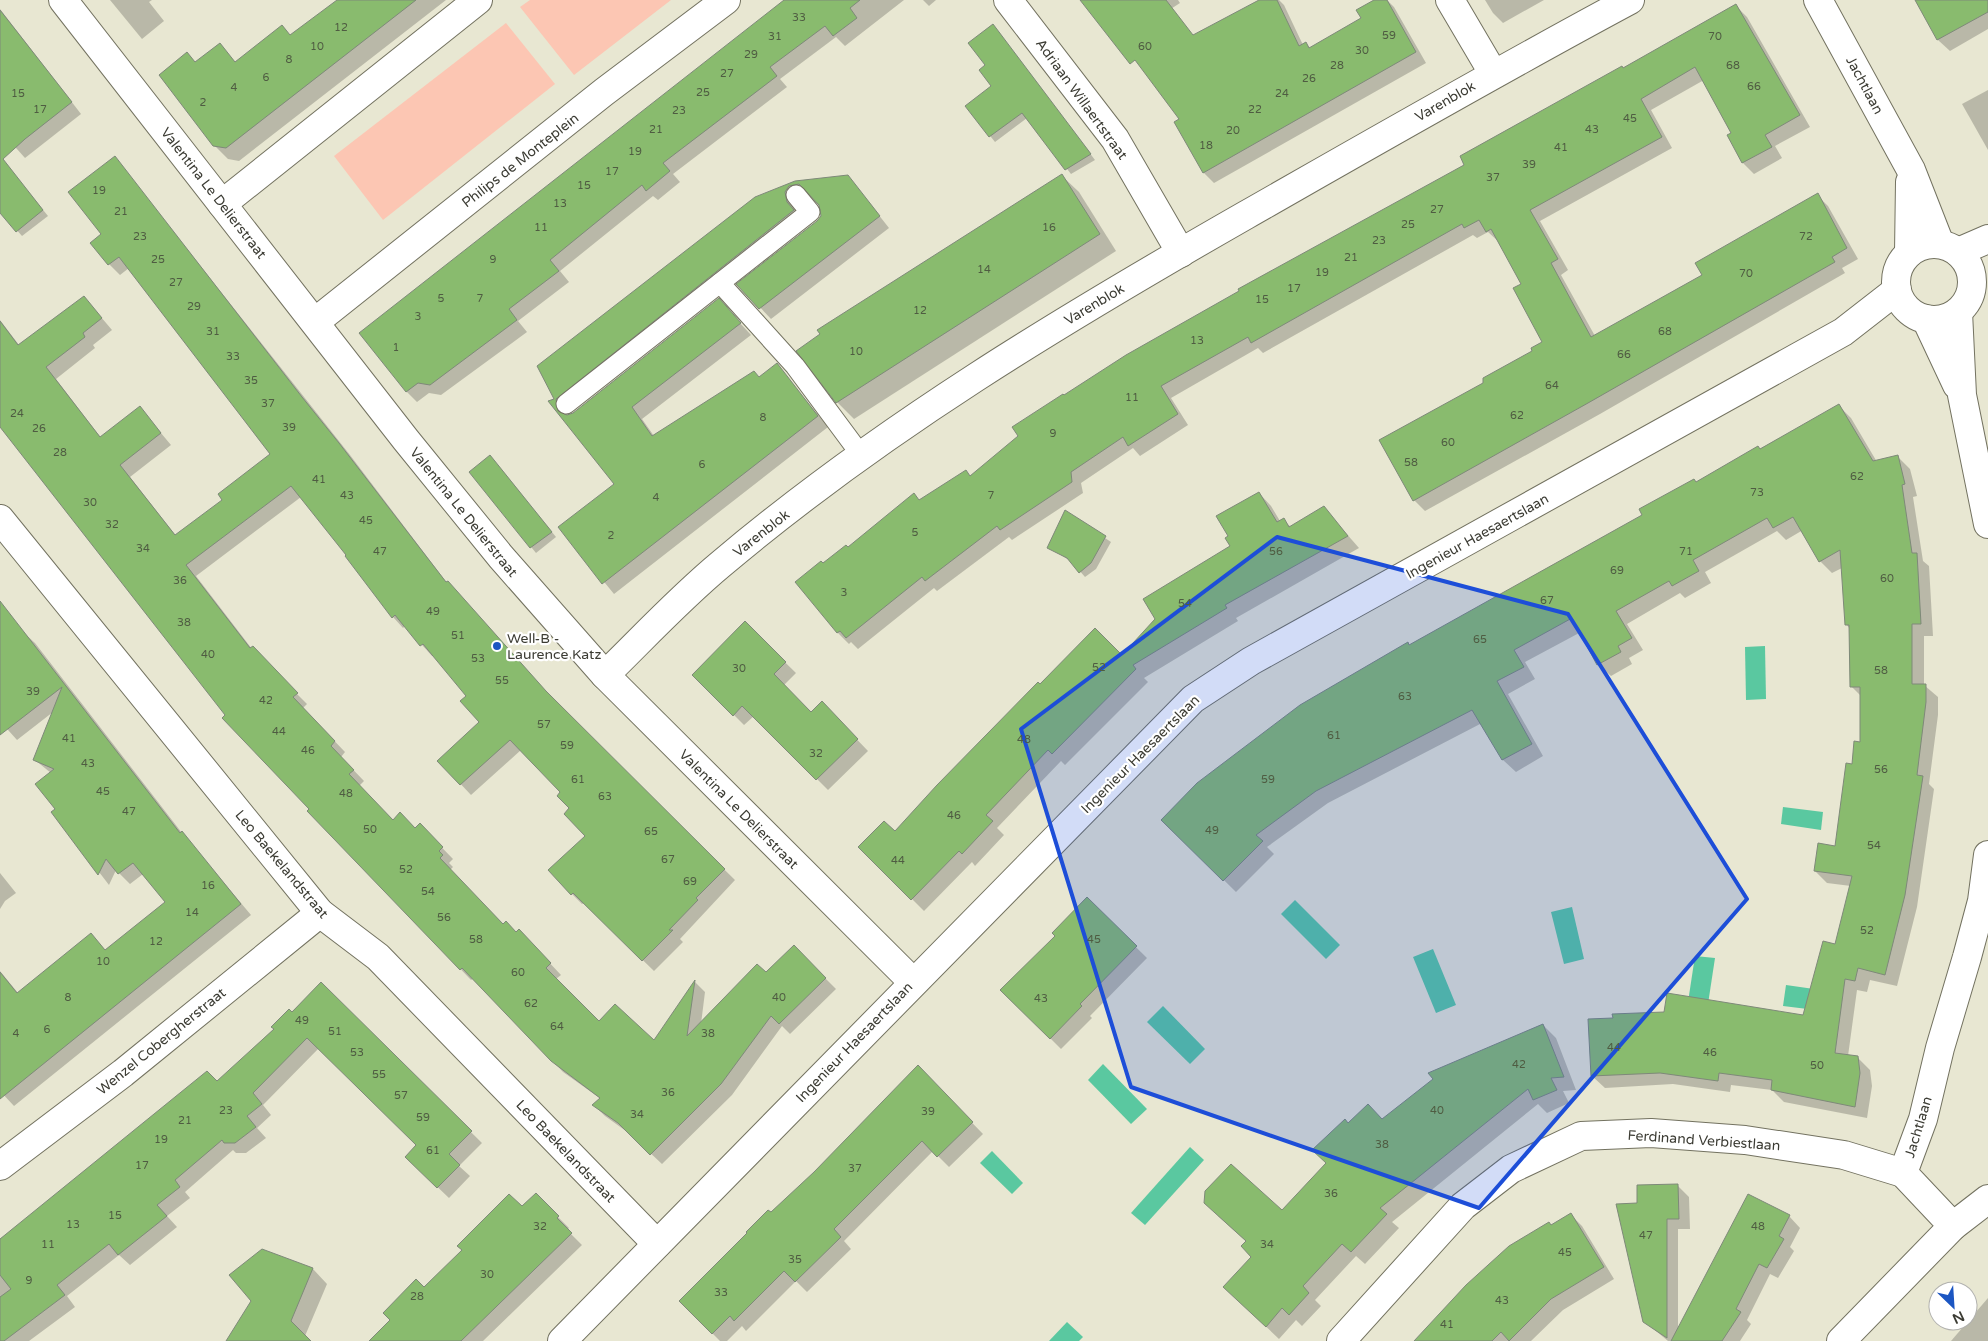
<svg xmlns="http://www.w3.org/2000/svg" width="1988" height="1341" font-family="'Varela Round',sans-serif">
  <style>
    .green { fill: #fcc6b3 }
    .water { fill: #5ac8a0 }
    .shadow { fill: #0003 }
    .building { fill: #89bb6e; stroke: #7e8979 }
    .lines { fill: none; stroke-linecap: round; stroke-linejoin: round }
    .lane-casing { stroke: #737260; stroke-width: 21 }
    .street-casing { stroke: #737260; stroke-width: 30 }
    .lane { stroke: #fff; stroke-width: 19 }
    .street { stroke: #fff; stroke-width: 28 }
    .marked { fill: #1d4ed8; fill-opacity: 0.2; stroke: #1d4ed8; stroke-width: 4; stroke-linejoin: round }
    .poi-dot { fill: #1c56c2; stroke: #fff; stroke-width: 2 }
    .labels { text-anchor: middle; stroke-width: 4.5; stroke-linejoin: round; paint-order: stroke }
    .number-label { font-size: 11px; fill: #4f5c42 }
    .street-label { font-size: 14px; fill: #3c3c34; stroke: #fff }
    .poi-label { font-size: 14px; fill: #3c3c34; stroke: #fff; text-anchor: start }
  </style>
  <rect width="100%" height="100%" fill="#e8e7d2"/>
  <!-- green -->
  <g class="green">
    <polygon points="530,0 671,0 574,75 520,7"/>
    <polygon points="506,23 555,84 383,220 334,156"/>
  </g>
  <!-- water -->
  <g class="water">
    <polygon points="1765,646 1766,699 1746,700 1745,647"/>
    <polygon points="1783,807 1823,812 1821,830 1781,824"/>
    <polygon points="1295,900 1340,945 1326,959 1281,914"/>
    <polygon points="1572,907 1584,959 1564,964 1551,912"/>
    <polygon points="1433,949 1456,1005 1436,1013 1413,957"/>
    <polygon points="1695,956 1715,958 1708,1004 1688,1002"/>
    <polygon points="1786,985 1835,992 1832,1012 1783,1006"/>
    <polygon points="1163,1006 1205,1049 1190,1064 1147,1022"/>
    <polygon points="1103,1064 1147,1109 1131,1124 1088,1080"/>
    <polygon points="1190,1147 1204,1160 1145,1225 1131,1213"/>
    <polygon points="992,1151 1023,1183 1012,1194 980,1163"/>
    <polygon points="1067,1322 1083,1337 1079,1341 1049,1341"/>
  </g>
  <!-- shadow -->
  <g class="shadow">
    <polygon points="110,0 152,0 149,2 164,21 142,39"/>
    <polygon points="339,0 446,0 239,161 228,159 214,145 187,54 196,63 219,45 236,63 291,36"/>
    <polygon points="786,0 904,0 845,46 836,37 780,79 787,87 673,174 680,182 658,200 653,196 560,271 569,282 518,321 527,332 441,395 429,393 417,402 406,391"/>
    <polygon points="923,0 936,0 929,6"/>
    <polygon points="1081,0 1178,0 1180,3 1117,44"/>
    <polygon points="1264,0 1279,0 1284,5 1303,45 1306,43 1311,49 1363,19 1377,0 1387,0 1394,7 1426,63 1214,183 1204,173 1176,122 1181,119"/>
    <polygon points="1485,0 1544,0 1503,23 1493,13"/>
    <polygon points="1916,0 1988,0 1988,29 1950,51 1938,40"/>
    <polygon points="1736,6 1747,17 1810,127 1775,146 1782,158 1754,174 1743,163 1732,134 1704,80 1651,110 1672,148 1540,221 1568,270 1561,275 1595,336 1704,275 1817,195 1828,206 1858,259 1842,268 1845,273 1600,414 1425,511 1414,500 1484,384 1534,351 1544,342 1523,285 1499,242 1488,232 1477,238 1473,235 1263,353 1258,348 1171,398 1188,425 1140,456 1133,448 1081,483 1083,493 1012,540 1009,537 937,591 934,588 858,649 851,642 849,644 838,633 797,582 848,548 914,495 920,501 971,477 1064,397 1466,165 1624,69"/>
    <polygon points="0,9 81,114 25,158 0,130"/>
    <polygon points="998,31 1095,160 1071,174 1027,118 995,142 967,107 993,86 987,65"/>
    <polygon points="1988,90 1988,150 1962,104"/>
    <polygon points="0,157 48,216 22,236 0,211"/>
    <polygon points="115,158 350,455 447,583 555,703 735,880 680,939 683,942 654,971 584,903 582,904 572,894 587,836 562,792 521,750 471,795 439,761 481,722 468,696 434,655 432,656 405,626 403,628 393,617 348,555 301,497 196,576 252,649 307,704 303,708 345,752 341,757 364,781 359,786 393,821 415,829 420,825 453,859 449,863 453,867 450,870 503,925 530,942 561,975 556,979 599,1022 654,1042 695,982 705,992 701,1024 766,974 794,947 836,989 790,1034 782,1026 732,1095 662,1164 630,1134 605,1116 594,1105 601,1099 563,1072 474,978 471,980 309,811 311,809 227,715 0,424 0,320 19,345 84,297 112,330 93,345 95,348 56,379 101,438 140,408 171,445 130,477 176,536 224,500 271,454 129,268 120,275 109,264 102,234"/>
    <polygon points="848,176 889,228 771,319 738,284 818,222 822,216 820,205 811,195 800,197 795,209 804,222 570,406 566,415 573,414 729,311 751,335 642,419 654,436 760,378 777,365 828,427 614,594 560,528 616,484 550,402 555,399 756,198 795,183"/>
    <polygon points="1062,176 1079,192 1116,251 854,419 837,402"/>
    <polygon points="1839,406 1851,418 1877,462 1898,457 1910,469 1917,496 1913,497 1923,561 1929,566 1933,636 1924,636 1924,685 1938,697 1938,715 1929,784 1934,789 1917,907 1897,986 1870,980 1867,992 1857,990 1848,1056 1858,1058 1870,1070 1872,1086 1867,1118 1784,1102 1772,1090 1731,1085 1730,1092 1673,1084 1605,1088 1592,1076 1804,1016 1836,946 1851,886 1827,883 1815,871 1836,847 1853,765 1861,743 1862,697 1851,686 1850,629 1846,624 1842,568 1832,573 1820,561 1803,530 1786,540 1777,531 1705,572 1711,583 1685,598 1680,593 1627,624 1643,650 1629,658 1632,664 1611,676 1598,664 1581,632 1525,662 1535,679 1508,694 1543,756 1516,772 1503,760 1482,723 1328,803 1267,847 1274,854 1236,892 1163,820 1409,646 1644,515 1697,483"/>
    <polygon points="495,462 556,537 536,553 470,472"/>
    <polygon points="1259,493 1271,506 1280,521 1283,520 1291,527 1324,508 1359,548 1236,618 1238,621 1144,678 1148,682 1065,765 1061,761 997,828 1004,835 975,866 972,862 924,911 860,847 895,833 1040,686 1122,657 1231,546"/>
    <polygon points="1066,512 1111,542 1096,569 1085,577 1072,562 1048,547"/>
    <polygon points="745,623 796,673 784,685 811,714 822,703 868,751 828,790 754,716 744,725 694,675"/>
    <polygon points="24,633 35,643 182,833 251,915 14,1106 0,1091 0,971 18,993 91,935 106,951 166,902 143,874 130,884 116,870 109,885 53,812 57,809 51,773 35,760 53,712 17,740 0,721 0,655"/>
    <polygon points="0,873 16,893 5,901 0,909"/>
    <polygon points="1087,899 1147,958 1090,1016 1092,1018 1061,1049 1002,990 1057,936"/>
    <polygon points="321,984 482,1143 459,1166 470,1176 449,1198 406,1157 418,1145 319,1048 263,1105 271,1115 257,1128 266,1138 246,1153 236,1153 233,1150 185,1192 190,1198 167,1216 177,1227 130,1265 119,1255 67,1296 75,1307 29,1341 0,1341 0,1239 217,1083"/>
    <polygon points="1543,1025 1556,1038 1576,1090 1563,1091 1569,1103 1547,1113 1538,1104 1392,1222 1399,1228 1365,1264 1356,1256 1315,1300 1321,1306 1302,1326 1296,1320 1279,1339 1238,1300 1252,1257 1247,1242 1218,1216 1282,1212 1327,1163 1348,1124 1383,1120"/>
    <polygon points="918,1067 983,1134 949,1167 933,1151 844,1241 851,1249 807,1292 796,1281 746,1331 742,1326 727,1341 720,1341 680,1301 814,1173"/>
    <polygon points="1678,1186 1689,1197 1690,1229 1678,1229 1678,1330 1789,1216 1800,1228 1790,1247 1794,1251 1778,1278 1770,1274 1747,1320 1751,1324 1740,1341 1668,1341 1644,1321 1639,1205"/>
    <polygon points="536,1195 569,1228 567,1230 582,1245 483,1341 371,1341 424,1288"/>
    <polygon points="1571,1215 1582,1226 1614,1279 1563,1310 1531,1341 1417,1341 1552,1226"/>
    <polygon points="262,1251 313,1269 327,1284 305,1336 310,1341 228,1341 253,1301"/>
    <polygon points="1988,1298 1988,1341 1951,1341"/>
  </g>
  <!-- building -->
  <g class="building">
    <polygon points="337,0 416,0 226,148 213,146 159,75 187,52 195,62 220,43 235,62 282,25 290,35"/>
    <polygon points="784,0 860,0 850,8 857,18 833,36 825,26 770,67 777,76 663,163 670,171 646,191 642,185 550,260 559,271 509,309 517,320 430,385 418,383 406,392 359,333"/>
    <polygon points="1080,0 1166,0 1193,35 1259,0 1277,0 1299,46 1306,42 1309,48 1361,18 1356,10 1374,0 1387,0 1416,52 1203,173 1174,122 1179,119 1135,60 1130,64"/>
    <polygon points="1915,0 1988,0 1988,12 1937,40"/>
    <polygon points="1736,4 1800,115 1765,135 1772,147 1742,163 1727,135 1731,133 1695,67 1641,99 1662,137 1530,210 1558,259 1551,263 1591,337 1702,275 1695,263 1818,193 1847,248 1832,257 1835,262 1588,403 1413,501 1379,440 1483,383 1483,378 1532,351 1531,348 1542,342 1513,288 1521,284 1491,229 1486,232 1479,220 1464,228 1462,224 1251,343 1248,337 1161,386 1178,414 1128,446 1123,437 1071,472 1072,482 1000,530 997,526 925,581 922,577 846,638 840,631 837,633 795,582 821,561 823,563 846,545 848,547 914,493 919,500 966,470 970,476 1018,436 1012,427 1063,394 1064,395 1126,355 1239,291 1238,289 1464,165 1460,156 1622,66 1623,68"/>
    <polygon points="0,10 72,102 25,139 3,159 43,210 16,232 0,213"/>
    <polygon points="993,24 1091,154 1065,170 1022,113 989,137 965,106 991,86 979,70 985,65 968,43"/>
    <polygon points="115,156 302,397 339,443 446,582 448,581 546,691 725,869 696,898 698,900 669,930 673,930 642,961 573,893 571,895 548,870 585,836 564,814 569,808 557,796 560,792 510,740 460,785 437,761 479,722 460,701 466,696 423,644 420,646 395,615 392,618 345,556 346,555 291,486 186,565 250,648 253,646 298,693 293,697 335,741 331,746 354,770 349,774 393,820 400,812 415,828 420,823 443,847 439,851 443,855 440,858 503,924 506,921 516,932 519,929 551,963 546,968 599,1021 615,1004 654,1040 695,980 687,1036 757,964 766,972 794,945 826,978 779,1024 771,1016 721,1084 650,1155 618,1123 592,1105 600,1098 551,1061 462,968 460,970 307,811 309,809 222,718 225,715 0,427 0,321 18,345 84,296 102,318 83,333 85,337 46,367 100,437 140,406 161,433 120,465 175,535 222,500 218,494 270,454 119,257 108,265 90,243 101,234 68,192"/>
    <polygon points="1062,174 1100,234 836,403 796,351 820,334 817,330"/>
    <polygon points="848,175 880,216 759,309 736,284 817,221 821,216 819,205 799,184 789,186 785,192 787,202 794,210 556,399 558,411 567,415 573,413 719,298 741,323 632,407 652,436 754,371 759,377 777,363 818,416 602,584 558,527 614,484 548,401 554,399 537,366 755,197 795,181"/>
    <polygon points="1839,404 1873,461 1898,455 1905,484 1902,485 1912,553 1917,553 1921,624 1912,624 1912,684 1926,684 1926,702 1917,775 1923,776 1905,895 1885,975 1858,968 1855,981 1845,979 1835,1053 1858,1056 1860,1073 1855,1107 1771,1090 1772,1080 1719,1073 1718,1081 1660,1073 1591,1076 1588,1019 1613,1018 1612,1014 1664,1012 1667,993 1803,1015 1823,941 1835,944 1852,876 1814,871 1818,843 1835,846 1846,763 1852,764 1854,741 1860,742 1860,687 1850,687 1849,625 1845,625 1840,550 1819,562 1793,517 1773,528 1767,518 1693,560 1699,571 1672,586 1669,581 1616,611 1632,638 1618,646 1621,652 1597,665 1572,618 1514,650 1524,667 1497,681 1532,744 1502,760 1472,710 1316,791 1256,835 1263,841 1223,881 1161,820 1197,783 1300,705 1408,642 1409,645 1642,515 1639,509 1694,479 1696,482 1758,446 1760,449"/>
    <polygon points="490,455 552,532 530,548 469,472"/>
    <polygon points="1259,492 1277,522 1284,518 1289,527 1324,506 1348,536 1225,605 1227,608 1133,665 1136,669 1052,754 1048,750 986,815 993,821 962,854 959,851 911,900 858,847 884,821 895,831 937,785 1038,682 1040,684 1095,628 1122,655 1155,619 1143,599 1230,546 1225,538 1228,536 1216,516"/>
    <polygon points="1065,510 1106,536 1091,563 1079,573 1067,558 1047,548"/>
    <polygon points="0,601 180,833 182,831 241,904 0,1099 0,972 17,993 91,933 105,950 165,902 133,863 118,874 106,859 98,875 51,812 55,809 35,784 54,769 33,760 62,687 0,735"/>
    <polygon points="745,621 786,662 774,674 811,712 822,701 858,739 816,780 742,706 733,716 692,675"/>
    <polygon points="1087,897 1137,946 1080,1004 1082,1006 1050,1039 1000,990 1055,936 1052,933"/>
    <polygon points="321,982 472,1131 449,1154 460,1165 437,1188 405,1157 416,1145 307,1038 253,1093 262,1104 247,1116 256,1127 235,1143 224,1143 222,1140 175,1180 180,1187 157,1205 167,1216 118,1255 109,1244 57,1285 65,1295 4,1341 0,1341 0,1297 11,1289 0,1275 0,1239 207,1071 217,1081 274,1029 271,1027 289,1009 292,1012"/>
    <polygon points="1543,1024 1564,1077 1551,1078 1557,1090 1533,1100 1528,1089 1380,1208 1387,1214 1351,1252 1342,1244 1303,1286 1309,1293 1289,1315 1282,1308 1266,1327 1223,1287 1251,1257 1241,1246 1246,1241 1204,1203 1205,1191 1231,1164 1282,1210 1326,1163 1312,1150 1345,1119 1348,1123 1368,1104 1382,1119 1433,1079 1428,1073"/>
    <polygon points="918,1065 973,1122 937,1157 922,1141 834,1229 841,1237 795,1282 784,1271 734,1321 730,1316 712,1334 679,1301 747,1233 746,1232 768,1210 771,1212 814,1172"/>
    <polygon points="1678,1184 1679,1219 1667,1219 1667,1338 1643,1322 1616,1204 1637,1203 1637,1185"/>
    <polygon points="536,1193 559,1216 557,1218 572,1233 461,1341 369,1341 390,1320 383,1313 416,1279 424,1287 462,1250 457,1246 509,1194 522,1206"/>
    <polygon points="1748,1194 1790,1215 1779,1236 1784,1239 1767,1268 1759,1264 1736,1309 1741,1312 1722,1341 1671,1341"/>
    <polygon points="1571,1213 1604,1267 1551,1299 1509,1341 1501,1332 1492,1341 1414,1341 1466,1285 1509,1246 1549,1222 1551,1225"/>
    <polygon points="262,1249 313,1268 291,1321 311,1341 226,1341 251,1301 229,1275"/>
  </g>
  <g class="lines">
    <!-- lane casing -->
    <g class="lane-casing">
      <g id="lane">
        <polyline points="720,283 795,366 861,455"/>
        <polyline points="566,404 810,212 796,195"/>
      </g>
    </g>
    <!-- street casing -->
    <g class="street-casing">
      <g id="street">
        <polyline points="63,0 406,440 501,557 605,675 913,982"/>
        <polyline points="1008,0 1115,139 1181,253"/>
        <polyline points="1450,0 1493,73"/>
        <polyline points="1818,0 1911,170 1940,244"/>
        <polyline points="222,204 478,0"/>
        <circle cx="1934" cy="282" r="38"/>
        <polyline points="1958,252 1988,239"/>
        <polyline points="1909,253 1910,182"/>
        <polyline points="1958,312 1962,395 1988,524"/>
        <polyline points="1926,319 1957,385"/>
        <polyline points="315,322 604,92 726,0"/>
        <polyline points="0,519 320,913 378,957 657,1244"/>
        <path d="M605,675C643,638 680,598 721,564C882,428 1064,319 1246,215C1374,142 1501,69 1630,0"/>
        <polyline points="0,1166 123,1073 320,913"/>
        <polyline points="1953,1226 1988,1199"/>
        <polyline points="562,1341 1193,699 1251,661 1843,332 1897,290"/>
        <polyline points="1341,1341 1463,1206 1511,1169 1581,1136 1651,1133 1745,1140 1844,1155 1903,1173"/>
        <polyline points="1841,1341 1953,1226 1903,1173 1923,1119 1940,1048 1967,957 1982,901 1988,855"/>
      </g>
    </g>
    <!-- lane -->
    <use href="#lane" class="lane"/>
    <!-- street -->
    <use href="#street" class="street"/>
  </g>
  <!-- marked area -->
  <path class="marked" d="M1277,537L1568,614L1747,899L1479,1208L1131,1087L1021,729Z"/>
  <!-- markers -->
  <circle class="poi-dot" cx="497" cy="646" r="5"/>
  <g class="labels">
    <!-- number labels -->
    <g class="number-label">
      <text x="799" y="21">33</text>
      <text x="341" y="31">12</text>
      <text x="1389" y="39">59</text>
      <text x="775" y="40">31</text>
      <text x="1715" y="40">70</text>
      <text x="317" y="50">10</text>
      <text x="1145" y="50">60</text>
      <text x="1362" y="54">30</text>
      <text x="751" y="58">29</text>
      <text x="289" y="63">8</text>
      <text x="1337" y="69">28</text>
      <text x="1733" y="69">68</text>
      <text x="727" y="77">27</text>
      <text x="266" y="81">6</text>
      <text x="1309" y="82">26</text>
      <text x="1754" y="90">66</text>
      <text x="234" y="91">4</text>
      <text x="703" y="96">25</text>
      <text x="18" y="97">15</text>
      <text x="1282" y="97">24</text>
      <text x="203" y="106">2</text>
      <text x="40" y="113">17</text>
      <text x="1255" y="113">22</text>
      <text x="679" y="114">23</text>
      <text x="1630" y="122">45</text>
      <text x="656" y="133">21</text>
      <text x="1592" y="133">43</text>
      <text x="1233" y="134">20</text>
      <text x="1206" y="149">18</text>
      <text x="1561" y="151">41</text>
      <text x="635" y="155">19</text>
      <text x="1529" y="168">39</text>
      <text x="612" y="175">17</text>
      <text x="1493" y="181">37</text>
      <text x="584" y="189">15</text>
      <text x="99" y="194">19</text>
      <text x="560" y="207">13</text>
      <text x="1437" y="213">27</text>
      <text x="121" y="215">21</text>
      <text x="1408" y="228">25</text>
      <text x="541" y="231">11</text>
      <text x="1049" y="231">16</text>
      <text x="140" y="240">23</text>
      <text x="1806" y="240">72</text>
      <text x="1379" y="244">23</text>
      <text x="1351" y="261">21</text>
      <text x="158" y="263">25</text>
      <text x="493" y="263">9</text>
      <text x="984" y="273">14</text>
      <text x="1322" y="276">19</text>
      <text x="1746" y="277">70</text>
      <text x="176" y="286">27</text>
      <text x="1294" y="292">17</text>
      <text x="441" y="302">5</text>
      <text x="480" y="302">7</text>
      <text x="1262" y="303">15</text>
      <text x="194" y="310">29</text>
      <text x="920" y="314">12</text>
      <text x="418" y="320">3</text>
      <text x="213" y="335">31</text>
      <text x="1665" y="335">68</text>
      <text x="1197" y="344">13</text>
      <text x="396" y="351">1</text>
      <text x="856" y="355">10</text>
      <text x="1624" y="358">66</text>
      <text x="233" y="360">33</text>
      <text x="251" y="384">35</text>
      <text x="1552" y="389">64</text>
      <text x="1132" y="401">11</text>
      <text x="268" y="407">37</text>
      <text x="17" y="417">24</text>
      <text x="1517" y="419">62</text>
      <text x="763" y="421">8</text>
      <text x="289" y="431">39</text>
      <text x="39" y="432">26</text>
      <text x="1053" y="437">9</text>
      <text x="1448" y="446">60</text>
      <text x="60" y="456">28</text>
      <text x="1411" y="466">58</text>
      <text x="702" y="468">6</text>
      <text x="1857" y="480">62</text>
      <text x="319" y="483">41</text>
      <text x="1757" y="496">73</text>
      <text x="347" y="499">43</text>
      <text x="991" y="499">7</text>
      <text x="656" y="501">4</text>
      <text x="90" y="506">30</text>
      <text x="366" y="524">45</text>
      <text x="112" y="528">32</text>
      <text x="915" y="536">5</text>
      <text x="611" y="539">2</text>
      <text x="143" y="552">34</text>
      <text x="380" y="555">47</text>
      <text x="1276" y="555">56</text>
      <text x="1686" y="555">71</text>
      <text x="1617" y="574">69</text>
      <text x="1887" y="582">60</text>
      <text x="180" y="584">36</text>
      <text x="844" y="596">3</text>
      <text x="1547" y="604">67</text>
      <text x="1185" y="607">54</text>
      <text x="433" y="615">49</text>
      <text x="184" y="626">38</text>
      <text x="458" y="639">51</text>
      <text x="1480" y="643">65</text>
      <text x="208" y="658">40</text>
      <text x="478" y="662">53</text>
      <text x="1099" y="671">52</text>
      <text x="739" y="672">30</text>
      <text x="1881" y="674">58</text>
      <text x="502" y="684">55</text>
      <text x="33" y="695">39</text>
      <text x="1405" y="700">63</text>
      <text x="266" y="704">42</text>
      <text x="544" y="728">57</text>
      <text x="279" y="735">44</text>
      <text x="1334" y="739">61</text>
      <text x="69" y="742">41</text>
      <text x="1024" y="743">48</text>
      <text x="567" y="749">59</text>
      <text x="308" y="754">46</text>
      <text x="816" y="757">32</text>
      <text x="88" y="767">43</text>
      <text x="1881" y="773">56</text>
      <text x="578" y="783">61</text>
      <text x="1268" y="783">59</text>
      <text x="103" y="795">45</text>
      <text x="346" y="797">48</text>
      <text x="605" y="800">63</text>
      <text x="129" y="815">47</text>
      <text x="954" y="819">46</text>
      <text x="370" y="833">50</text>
      <text x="1212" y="834">49</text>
      <text x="651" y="835">65</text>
      <text x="1874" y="849">54</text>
      <text x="668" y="863">67</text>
      <text x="898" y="864">44</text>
      <text x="406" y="873">52</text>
      <text x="690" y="885">69</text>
      <text x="208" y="889">16</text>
      <text x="428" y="895">54</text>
      <text x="192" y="916">14</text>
      <text x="444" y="921">56</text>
      <text x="1867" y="934">52</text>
      <text x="476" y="943">58</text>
      <text x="1094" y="943">45</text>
      <text x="156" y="945">12</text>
      <text x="103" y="965">10</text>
      <text x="518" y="976">60</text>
      <text x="68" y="1001">8</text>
      <text x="779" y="1001">40</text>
      <text x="1041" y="1002">43</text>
      <text x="531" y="1007">62</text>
      <text x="302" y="1024">49</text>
      <text x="557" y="1030">64</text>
      <text x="47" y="1033">6</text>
      <text x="335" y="1035">51</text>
      <text x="16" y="1037">4</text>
      <text x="708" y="1037">38</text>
      <text x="1614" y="1051">44</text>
      <text x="357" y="1056">53</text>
      <text x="1710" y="1056">46</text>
      <text x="1519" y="1068">42</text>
      <text x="1817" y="1069">50</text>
      <text x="379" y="1078">55</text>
      <text x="668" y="1096">36</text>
      <text x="401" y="1099">57</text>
      <text x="226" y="1114">23</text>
      <text x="1437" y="1114">40</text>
      <text x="928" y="1115">39</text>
      <text x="637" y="1118">34</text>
      <text x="423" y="1121">59</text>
      <text x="185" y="1124">21</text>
      <text x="161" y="1143">19</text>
      <text x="1382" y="1148">38</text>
      <text x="433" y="1154">61</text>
      <text x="142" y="1169">17</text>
      <text x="855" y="1172">37</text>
      <text x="1331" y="1197">36</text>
      <text x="115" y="1219">15</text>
      <text x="73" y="1228">13</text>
      <text x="540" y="1230">32</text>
      <text x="1758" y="1230">48</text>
      <text x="1646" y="1239">47</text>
      <text x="48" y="1248">11</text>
      <text x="1267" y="1248">34</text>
      <text x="1565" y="1256">45</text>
      <text x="795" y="1263">35</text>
      <text x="487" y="1278">30</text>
      <text x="29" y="1284">9</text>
      <text x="721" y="1296">33</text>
      <text x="417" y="1300">28</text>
      <text x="1502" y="1304">43</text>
      <text x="1447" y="1328">41</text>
    </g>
    <!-- street labels -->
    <g class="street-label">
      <text transform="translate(1865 85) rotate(62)" y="5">Jachtlaan</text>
      <text transform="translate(1082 99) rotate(54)" y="5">Adriaan Willaertstraat</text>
      <text transform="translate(1445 101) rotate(-30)" y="5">Varenblok</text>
      <text transform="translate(520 160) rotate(-38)" y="5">Philips de Monteplein</text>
      <text transform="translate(214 193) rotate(52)" y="5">Valentina Le Delierstraat</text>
      <text transform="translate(1094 304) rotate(-31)" y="5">Varenblok</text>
      <text transform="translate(464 512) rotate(51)" y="5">Valentina Le Delierstraat</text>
      <text transform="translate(761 533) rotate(-38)" y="5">Varenblok</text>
      <text transform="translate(1477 536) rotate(-29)" y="5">Ingenieur Haesaertslaan</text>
      <text transform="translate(1140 754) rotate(-45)" y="5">Ingenieur Haesaertslaan</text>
      <text transform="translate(739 809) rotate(45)" y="5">Valentina Le Delierstraat</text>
      <text transform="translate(282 864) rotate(50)" y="5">Leo Baekelandstraat</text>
      <text transform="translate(161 1041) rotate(-39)" y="5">Wenzel Cobergherstraat</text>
      <text transform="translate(854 1042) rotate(-46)" y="5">Ingenieur Haesaertslaan</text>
      <text transform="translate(1918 1127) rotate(-73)" y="5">Jachtlaan</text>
      <text transform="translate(1704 1140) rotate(4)" y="5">Ferdinand Verbiestlaan</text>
      <text transform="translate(566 1151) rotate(46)" y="5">Leo Baekelandstraat</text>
    </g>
    <!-- poi labels -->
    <g class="poi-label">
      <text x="507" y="643">Well-B -<tspan x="507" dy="16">Laurence Katz</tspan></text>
    </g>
  </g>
  <!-- north arrow -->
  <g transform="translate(1953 1306) rotate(155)"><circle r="24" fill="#ffffff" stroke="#b1b1ae"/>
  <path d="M0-4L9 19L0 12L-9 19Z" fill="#1c56c2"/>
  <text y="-8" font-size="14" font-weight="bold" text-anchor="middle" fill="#3c3c34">N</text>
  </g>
</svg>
